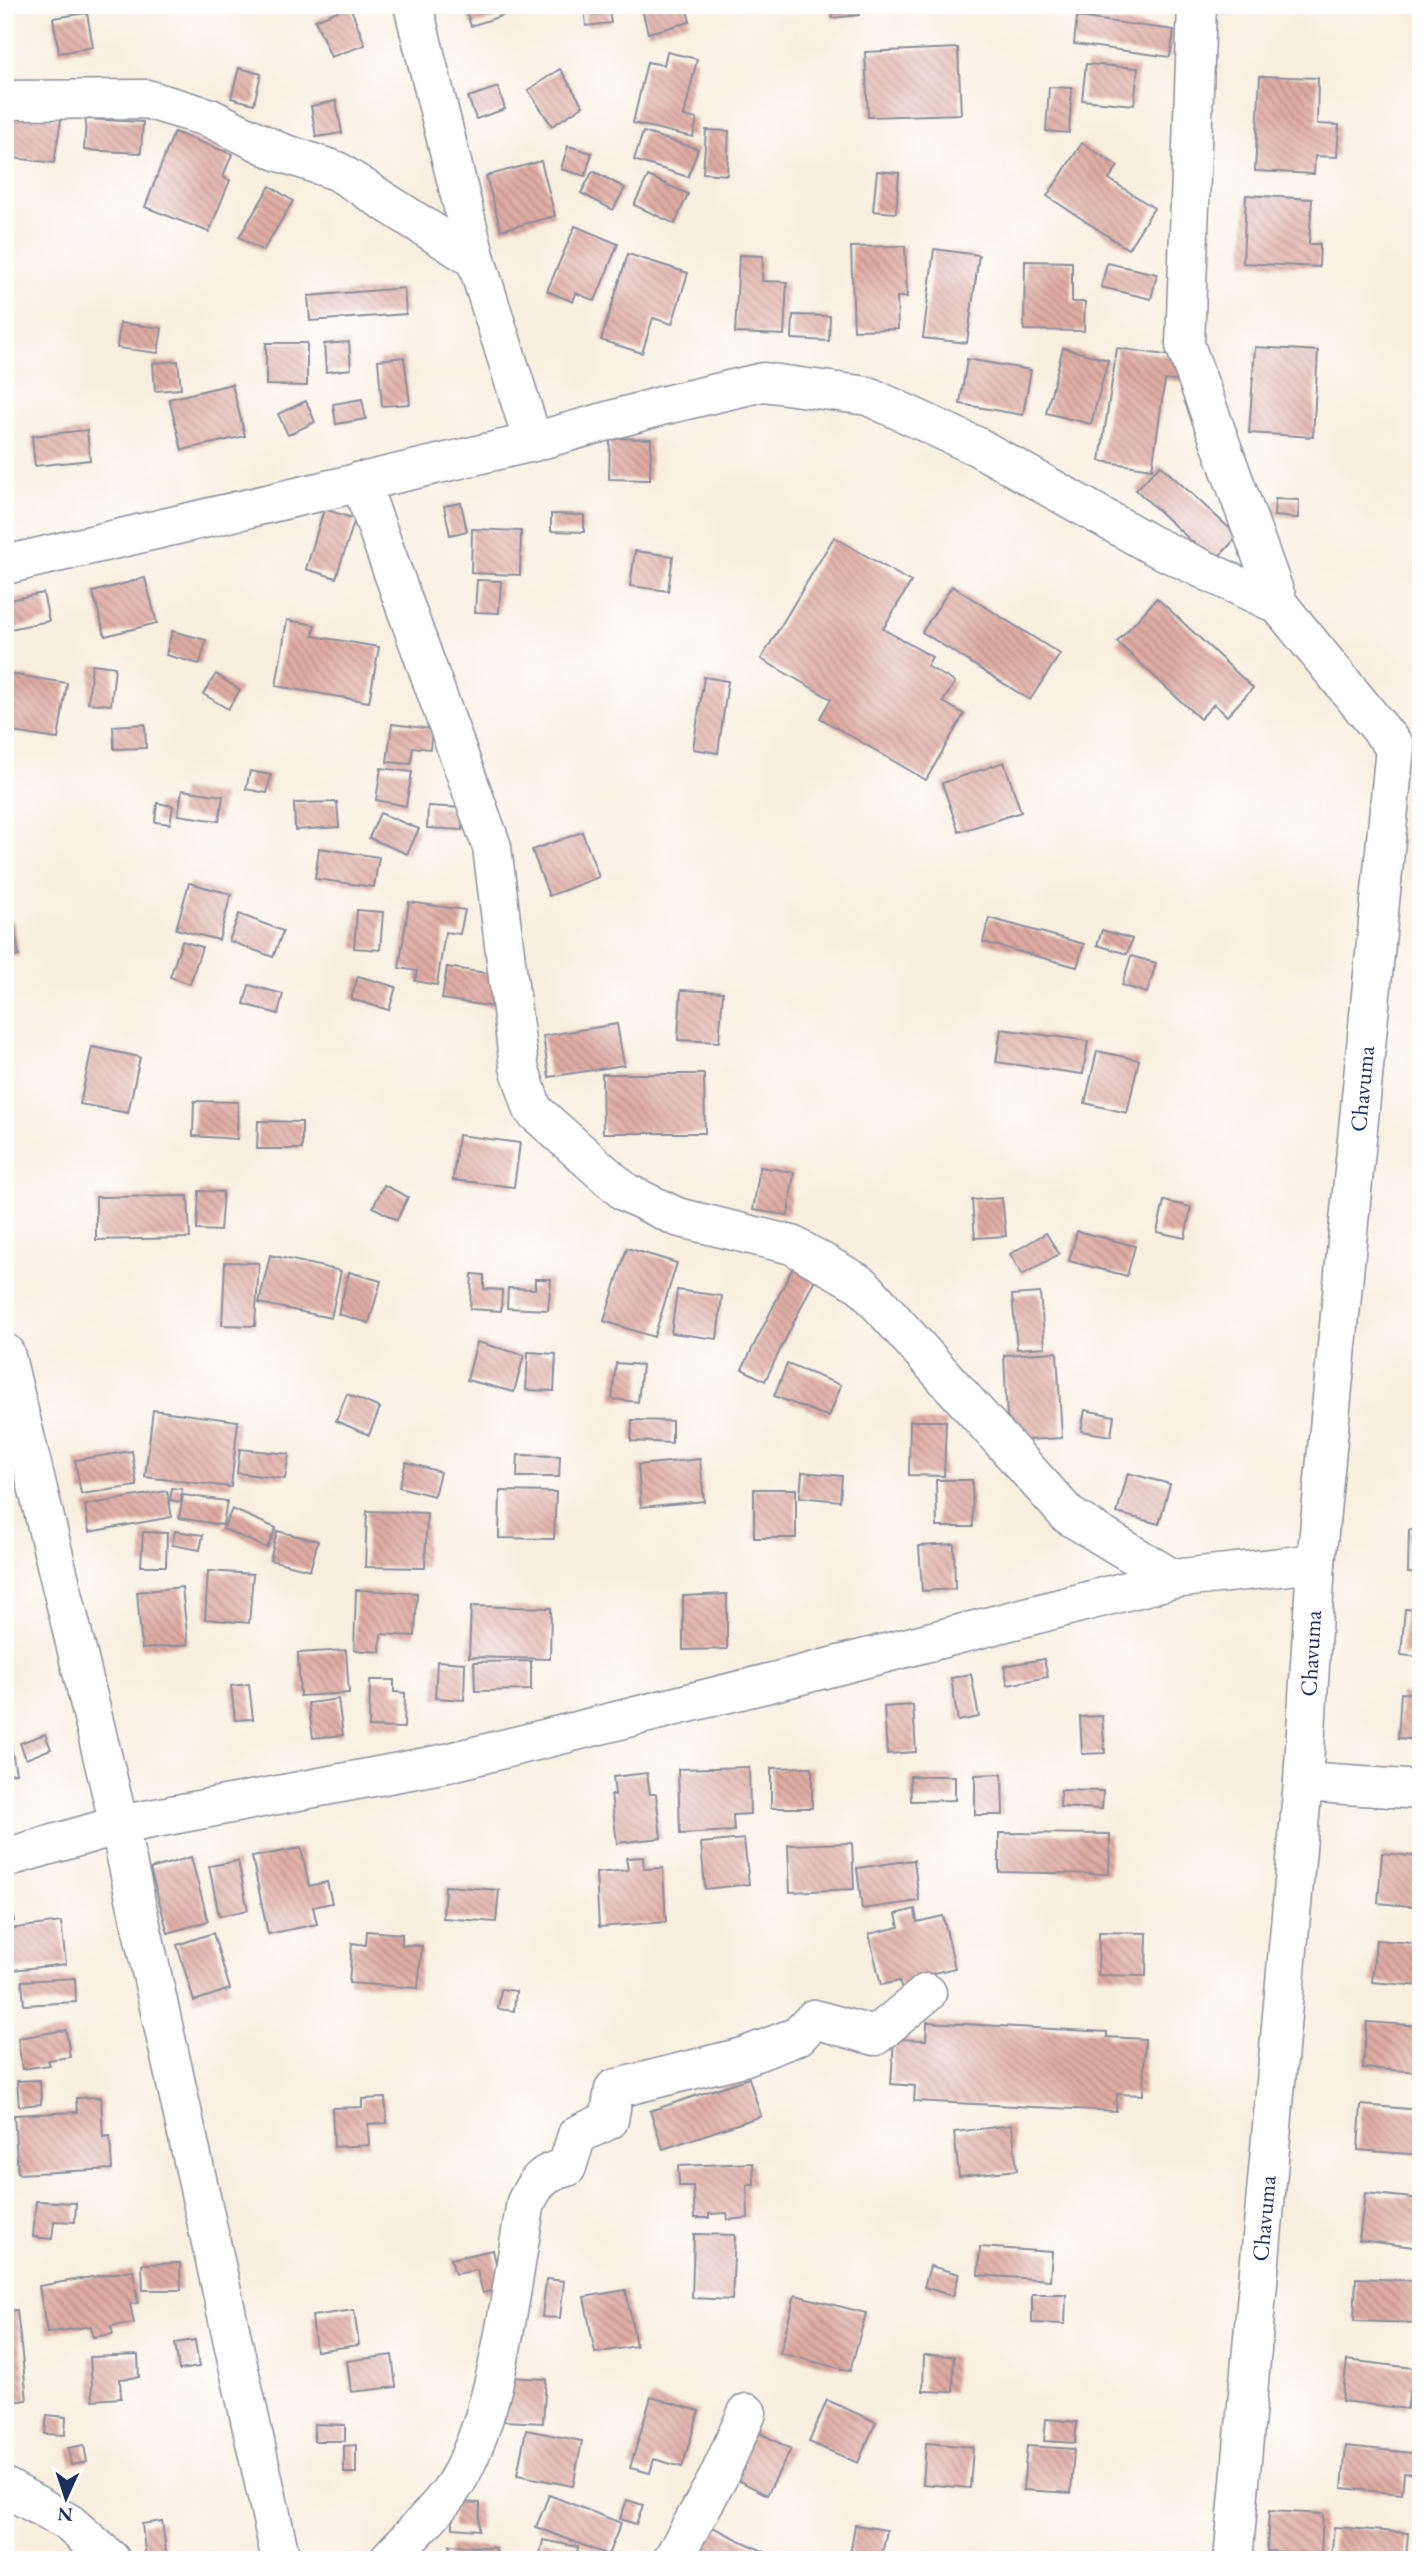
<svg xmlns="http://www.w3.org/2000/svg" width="1426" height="2565" font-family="'EB Garamond',serif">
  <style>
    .building { fill: url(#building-back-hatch) }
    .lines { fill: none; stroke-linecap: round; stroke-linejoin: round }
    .minor-casing { stroke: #8a8f9e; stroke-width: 41 }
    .tertiary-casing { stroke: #8a8f9e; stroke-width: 41 }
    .minor { stroke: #fff; stroke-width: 38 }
    .tertiary { stroke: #fff; stroke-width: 38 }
    .labels { text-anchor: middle; stroke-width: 5; stroke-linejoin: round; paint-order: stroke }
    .street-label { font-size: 23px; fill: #1b2f5e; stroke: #fff }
  </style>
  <defs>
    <pattern id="building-back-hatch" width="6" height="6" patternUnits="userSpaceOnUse" patternTransform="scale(1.75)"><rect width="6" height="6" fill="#e0aca2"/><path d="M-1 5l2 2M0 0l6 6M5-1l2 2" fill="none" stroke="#b58c87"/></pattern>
  </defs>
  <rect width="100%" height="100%" fill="#fff"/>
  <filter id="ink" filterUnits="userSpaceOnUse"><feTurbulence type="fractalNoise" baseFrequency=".0143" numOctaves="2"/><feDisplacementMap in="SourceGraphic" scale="14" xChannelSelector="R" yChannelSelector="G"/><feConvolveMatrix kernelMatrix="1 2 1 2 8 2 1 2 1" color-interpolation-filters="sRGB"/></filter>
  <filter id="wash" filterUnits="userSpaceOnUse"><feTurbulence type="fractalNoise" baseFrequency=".00686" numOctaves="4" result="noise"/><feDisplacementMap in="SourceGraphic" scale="28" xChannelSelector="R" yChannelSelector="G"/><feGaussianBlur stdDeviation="1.57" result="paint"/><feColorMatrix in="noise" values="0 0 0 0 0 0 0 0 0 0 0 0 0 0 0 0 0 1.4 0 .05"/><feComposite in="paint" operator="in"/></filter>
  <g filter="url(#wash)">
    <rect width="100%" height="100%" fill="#f8efdf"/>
    <g id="blocks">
      <!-- building -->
      <g class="building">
        <polygon points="464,5 531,5 531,6 471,26"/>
        <polygon points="584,5 608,5 611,23 586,26"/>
        <polygon points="641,5 686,5 690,22 648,33"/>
        <polygon points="830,5 858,5 859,15 832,18"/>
        <polygon points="350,6 365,45 331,57 315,20"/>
        <polygon points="87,13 93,47 59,53 53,18"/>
        <polygon points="1077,17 1174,30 1170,57 1074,44"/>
        <polygon points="958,48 961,114 868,117 865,52"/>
        <polygon points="667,52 697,59 684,116 697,119 693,137 633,123 647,62 664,65"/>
        <polygon points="1086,64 1138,68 1134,105 1082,100"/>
        <polygon points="239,68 261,74 254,104 231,98"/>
        <polygon points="560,69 583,106 552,126 528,90"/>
        <polygon points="1260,76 1318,78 1317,124 1339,125 1337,157 1315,156 1314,174 1255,171"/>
        <polygon points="498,87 505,109 476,119 468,97"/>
        <polygon points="1049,87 1072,88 1069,133 1046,131"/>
        <polygon points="336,101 342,133 316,137 311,106"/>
        <polygon points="10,112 61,119 54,163 5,157"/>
        <polygon points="86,119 143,122 141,153 84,150"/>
        <polygon points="706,130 729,131 727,175 703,173"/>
        <polygon points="174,132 232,154 223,177 230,180 209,232 145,207"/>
        <polygon points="643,132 698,149 688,177 634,160"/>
        <polygon points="1082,143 1118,166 1109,179 1154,208 1128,249 1047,196"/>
        <polygon points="568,146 592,153 585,176 561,169"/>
        <polygon points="541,161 555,216 501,230 486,176"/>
        <polygon points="593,171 625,188 613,210 581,193"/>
        <polygon points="877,171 899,173 896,213 873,211"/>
        <polygon points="648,176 688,194 675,224 634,205"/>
        <polygon points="270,186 293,201 263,251 239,237"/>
        <polygon points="1246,195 1312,199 1309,244 1320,244 1319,267 1243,263"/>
        <polygon points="575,226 618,244 595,301 576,293 573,302 547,291"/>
        <polygon points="905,246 907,297 897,297 898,329 854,330 851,247"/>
        <polygon points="934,249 979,255 967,343 923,338"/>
        <polygon points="628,254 688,273 672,324 653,318 642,353 601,340"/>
        <polygon points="739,255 763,256 762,281 787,282 784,335 735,333"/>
        <polygon points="1025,261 1072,262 1072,302 1085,302 1084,331 1024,330"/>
        <polygon points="1107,263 1157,274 1151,299 1101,287"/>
        <polygon points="404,288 406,314 310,321 308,296"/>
        <polygon points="793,315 830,316 829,341 792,339"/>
        <polygon points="120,323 162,328 158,353 117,348"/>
        <polygon points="349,342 351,369 326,372 324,344"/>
        <polygon points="266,343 307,343 307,386 266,385"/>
        <polygon points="1255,347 1318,351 1313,437 1249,433"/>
        <polygon points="1063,348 1108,360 1091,424 1046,413"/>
        <polygon points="1117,348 1186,358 1183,382 1165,380 1152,469 1100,461"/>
        <polygon points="404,357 410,404 382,406 378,360"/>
        <polygon points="967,359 1031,370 1023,415 960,404"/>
        <polygon points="178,361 181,389 155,391 153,363"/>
        <polygon points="232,384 245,436 182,450 169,399"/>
        <polygon points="362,399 366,419 336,424 333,404"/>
        <polygon points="306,401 315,422 288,435 278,414"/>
        <polygon points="87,430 90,460 35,466 32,436"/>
        <polygon points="610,438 651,439 650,480 609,479"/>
        <polygon points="1160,465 1238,536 1214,562 1136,490"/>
        <polygon points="1275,499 1299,500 1298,518 1274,516"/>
        <polygon points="461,503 467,531 450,535 444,506"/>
        <polygon points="324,509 355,519 336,578 306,569"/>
        <polygon points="551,514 584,515 584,532 551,531"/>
        <polygon points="472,529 521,531 520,575 471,573"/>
        <polygon points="834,537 911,582 883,629 932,657 927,666 955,682 943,702 964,714 926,780 820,718 831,699 761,659"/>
        <polygon points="635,551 673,556 668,591 630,586"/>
        <polygon points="145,578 157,623 105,636 93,592"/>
        <polygon points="477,580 501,581 499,613 475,612"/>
        <polygon points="952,586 1060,654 1030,700 922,632"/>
        <polygon points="43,593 49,621 5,630 5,601"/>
        <polygon points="1157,598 1253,688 1227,716 1214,704 1200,719 1117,642"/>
        <polygon points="287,620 315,625 313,636 379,647 369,702 276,686"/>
        <polygon points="172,631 206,640 200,664 166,655"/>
        <polygon points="92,664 115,667 111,705 88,703"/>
        <polygon points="10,674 67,683 58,739 5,731 5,704"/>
        <polygon points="216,674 240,690 228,709 203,694"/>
        <polygon points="704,677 728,681 718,753 693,749"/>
        <polygon points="145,724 146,748 114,749 113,726"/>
        <polygon points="392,724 432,729 430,749 413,747 411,764 387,762"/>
        <polygon points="1004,762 1021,812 959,832 942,783"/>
        <polygon points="381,768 412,772 406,806 376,800"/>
        <polygon points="250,771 271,775 267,793 246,789"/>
        <polygon points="182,790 223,796 219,821 178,815"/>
        <polygon points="337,802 339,827 295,830 294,803"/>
        <polygon points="157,803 173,806 170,824 155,822"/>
        <polygon points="428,806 464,808 462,830 427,828"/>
        <polygon points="380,813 419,829 407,854 369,838"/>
        <polygon points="582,832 599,877 549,896 532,850"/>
        <polygon points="319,848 379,857 374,887 315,879"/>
        <polygon points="189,883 231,894 219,940 176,929"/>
        <polygon points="409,902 465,910 460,934 445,932 437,985 415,981 417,971 399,968"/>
        <polygon points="357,910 383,912 380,950 354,948"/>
        <polygon points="239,914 283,931 273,957 229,941"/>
        <polygon points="989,918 1084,944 1077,967 983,942"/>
        <polygon points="13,919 19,956 5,958 5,921"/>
        <polygon points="1102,930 1132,939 1127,954 1097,945"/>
        <polygon points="182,941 202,947 190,984 170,977"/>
        <polygon points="1131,956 1156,963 1147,993 1122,985"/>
        <polygon points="447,967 499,975 495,1007 442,999"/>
        <polygon points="358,976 396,987 389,1010 351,999"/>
        <polygon points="249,985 283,994 278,1014 244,1004"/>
        <polygon points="681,990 723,992 719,1042 678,1040"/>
        <polygon points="617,1024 624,1065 549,1077 543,1036"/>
        <polygon points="1001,1029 1088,1041 1083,1074 996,1062"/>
        <polygon points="92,1047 140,1057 128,1113 80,1104"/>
        <polygon points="1097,1051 1139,1060 1127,1113 1085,1103"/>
        <polygon points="602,1074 704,1074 705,1133 603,1133"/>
        <polygon points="194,1101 238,1102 237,1139 193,1136"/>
        <polygon points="258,1121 302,1122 302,1149 257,1149"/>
        <polygon points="458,1135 520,1143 514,1187 453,1180"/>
        <polygon points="760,1167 794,1172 788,1215 753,1210"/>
        <polygon points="384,1185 408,1197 397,1220 373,1207"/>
        <polygon points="199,1191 223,1192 220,1231 197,1230"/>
        <polygon points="188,1196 190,1238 96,1240 96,1197"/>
        <polygon points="1002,1198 1006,1236 975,1238 972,1200"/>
        <polygon points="1164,1201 1191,1207 1185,1238 1157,1232"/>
        <polygon points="1077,1231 1135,1246 1127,1276 1069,1261"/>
        <polygon points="1046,1233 1059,1254 1022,1275 1010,1254"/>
        <polygon points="627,1248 677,1263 654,1337 604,1321"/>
        <polygon points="270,1255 341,1271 331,1318 259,1303"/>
        <polygon points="225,1262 259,1263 255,1326 222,1325"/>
        <polygon points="793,1267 815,1279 765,1381 742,1369"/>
        <polygon points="349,1272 381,1281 369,1323 338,1314"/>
        <polygon points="472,1274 484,1275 484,1289 502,1290 501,1311 470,1309"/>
        <polygon points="535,1279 551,1279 548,1310 507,1308 508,1288 535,1289"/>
        <polygon points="677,1290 722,1296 717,1339 671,1333"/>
        <polygon points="1040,1293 1045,1347 1017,1349 1012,1295"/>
        <polygon points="477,1342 524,1355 514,1392 467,1380"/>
        <polygon points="528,1352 556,1354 554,1391 526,1390"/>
        <polygon points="1057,1352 1062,1438 1008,1441 1004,1355"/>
        <polygon points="616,1363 642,1365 638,1402 612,1399"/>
        <polygon points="787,1364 841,1385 829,1417 774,1396"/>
        <polygon points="347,1394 380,1408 369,1435 336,1421"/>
        <polygon points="153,1410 238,1421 231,1487 145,1477"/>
        <polygon points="1085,1410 1114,1416 1111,1436 1081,1431"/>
        <polygon points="632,1420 672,1421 672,1443 631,1441"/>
        <polygon points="910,1421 946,1421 944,1476 909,1475"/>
        <polygon points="240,1449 289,1454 285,1479 237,1473"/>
        <polygon points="132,1451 137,1486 81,1494 75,1460"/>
        <polygon points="518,1455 560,1456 559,1477 517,1477"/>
        <polygon points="700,1459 704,1501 641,1507 638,1465"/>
        <polygon points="406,1462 440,1472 434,1496 399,1487"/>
        <polygon points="802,1472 842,1476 840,1501 800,1497"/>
        <polygon points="1128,1473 1170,1484 1159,1524 1117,1513"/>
        <polygon points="936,1480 972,1480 973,1527 937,1527"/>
        <polygon points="172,1488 182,1489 181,1502 170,1500"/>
        <rect x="754" y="1489" width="42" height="49"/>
        <polygon points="167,1491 172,1517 89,1532 85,1505"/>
        <polygon points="500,1491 556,1492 554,1539 499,1538"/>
        <polygon points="183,1495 227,1501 223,1525 179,1518"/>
        <polygon points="232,1509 276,1528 267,1548 223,1529"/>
        <polygon points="367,1511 427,1513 425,1568 365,1567"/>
        <polygon points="1409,1530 1421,1530 1421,1574 1408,1573"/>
        <polygon points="175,1531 203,1535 200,1550 172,1545"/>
        <polygon points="277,1531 318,1541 310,1570 270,1560"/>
        <polygon points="143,1532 167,1533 166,1566 141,1566"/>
        <polygon points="954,1544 955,1589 922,1591 919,1546"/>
        <polygon points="208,1571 253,1574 249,1623 205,1619"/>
        <polygon points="182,1587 188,1644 142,1649 137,1592"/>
        <polygon points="356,1590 417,1593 415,1636 381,1634 380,1652 354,1650"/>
        <polygon points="727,1594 727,1649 683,1650 683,1596"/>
        <polygon points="471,1606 551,1608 550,1659 469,1657"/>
        <polygon points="1405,1609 1421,1610 1421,1657 1401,1655"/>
        <polygon points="346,1650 349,1693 300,1696 298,1653"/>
        <polygon points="1044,1659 1048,1677 1008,1685 1004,1666"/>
        <polygon points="437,1661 465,1663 464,1700 435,1698"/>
        <polygon points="531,1661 531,1690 475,1691 474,1662"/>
        <polygon points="971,1674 979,1717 958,1721 951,1678"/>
        <polygon points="370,1680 394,1680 394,1692 405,1693 404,1728 369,1727"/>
        <polygon points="249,1684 253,1719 235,1720 231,1686"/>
        <polygon points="1401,1693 1421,1694 1421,1740 1398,1738"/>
        <polygon points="338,1699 343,1735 313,1738 308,1703"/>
        <polygon points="913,1705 916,1752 887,1754 884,1707"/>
        <polygon points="1102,1716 1105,1753 1082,1754 1080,1717"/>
        <polygon points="5,1728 8,1728 16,1773 5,1774"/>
        <polygon points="45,1734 51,1749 26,1759 20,1743"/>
        <polygon points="749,1767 750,1814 733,1815 734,1831 680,1834 678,1769"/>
        <polygon points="812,1767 812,1808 771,1808 771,1768"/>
        <polygon points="647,1773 650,1794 656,1794 661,1838 617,1843 611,1794 615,1795 613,1777"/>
        <polygon points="1002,1774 1003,1815 975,1815 975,1775"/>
        <polygon points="910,1776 955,1776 955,1800 911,1801"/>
        <polygon points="1061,1790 1103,1791 1102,1809 1060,1807"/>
        <polygon points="999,1833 1110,1834 1109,1874 999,1872"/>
        <polygon points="744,1839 749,1884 705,1889 701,1843"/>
        <polygon points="852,1843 854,1889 790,1892 788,1845"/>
        <polygon points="301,1848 309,1886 327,1882 332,1903 313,1907 317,1924 268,1934 252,1857"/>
        <polygon points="1382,1853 1421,1857 1421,1907 1378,1903"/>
        <polygon points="191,1857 208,1921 168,1933 150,1869"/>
        <polygon points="643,1857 644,1869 663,1868 666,1922 599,1927 596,1873 628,1870 626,1858"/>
        <polygon points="914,1860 919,1901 862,1909 857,1868"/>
        <polygon points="238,1861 248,1910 219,1916 209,1866"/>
        <polygon points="445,1886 499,1890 496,1922 443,1918"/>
        <polygon points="5,1899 10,1899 14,1921 5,1923"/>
        <polygon points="915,1909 917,1922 943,1916 955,1968 934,1973 936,1983 902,1990 899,1981 881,1985 869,1934 899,1927 896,1914"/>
        <polygon points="61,1922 66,1964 13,1970 8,1929"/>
        <polygon points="367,1931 402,1934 402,1945 422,1946 418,1988 349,1983 352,1943 366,1945"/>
        <polygon points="1099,1932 1147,1933 1146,1976 1098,1975"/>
        <polygon points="213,1933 230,1989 194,2001 177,1945"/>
        <polygon points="1376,1940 1421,1944 1421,1986 1372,1982"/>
        <polygon points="75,1978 76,2002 24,2005 22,1981"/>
        <polygon points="501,1989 516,1991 514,2011 498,2009"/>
        <polygon points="927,2022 1107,2032 1107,2037 1145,2039 1143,2095 1117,2094 1116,2111 914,2101 915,2086 891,2084 894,2039 926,2040"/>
        <polygon points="1367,2022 1421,2026 1421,2072 1363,2068"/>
        <polygon points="66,2030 70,2057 48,2060 50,2065 22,2069 18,2038"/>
        <polygon points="749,2078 761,2116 663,2149 650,2111"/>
        <polygon points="40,2080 41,2104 19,2106 17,2081"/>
        <polygon points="101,2097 103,2137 110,2136 112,2169 18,2174 14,2115 77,2112 76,2098"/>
        <polygon points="385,2098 387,2123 368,2124 369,2145 334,2147 332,2108 362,2107 362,2099"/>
        <polygon points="1361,2105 1421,2110 1421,2155 1358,2150"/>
        <polygon points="1012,2125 1017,2170 959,2176 954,2132"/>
        <polygon points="753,2163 754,2185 747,2185 748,2218 728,2220 727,2213 709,2214 709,2218 695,2218 693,2186 679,2186 678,2166"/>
        <polygon points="1365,2193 1421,2199 1421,2248 1359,2240"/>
        <polygon points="36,2201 76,2203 75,2222 54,2221 52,2239 33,2237"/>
        <polygon points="694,2234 735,2235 732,2300 692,2298"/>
        <polygon points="980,2247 1052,2252 1050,2280 978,2275"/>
        <polygon points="493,2250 502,2288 483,2293 477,2270 455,2274 451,2259"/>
        <polygon points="180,2263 181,2290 143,2290 142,2264"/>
        <polygon points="930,2266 959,2274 953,2296 924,2287"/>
        <polygon points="133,2270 138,2303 130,2304 134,2323 111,2326 113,2334 93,2337 91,2326 47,2333 39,2286"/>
        <polygon points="1356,2278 1421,2281 1419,2323 1354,2321"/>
        <polygon points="546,2279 564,2281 560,2318 542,2317"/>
        <polygon points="626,2290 636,2346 595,2353 584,2297"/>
        <polygon points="1032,2294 1066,2294 1065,2324 1032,2323"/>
        <polygon points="795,2295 866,2313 850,2371 780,2353"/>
        <polygon points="17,2310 27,2400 5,2403 5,2311"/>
        <polygon points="354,2310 359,2345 316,2351 312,2316"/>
        <polygon points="195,2340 199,2367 179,2370 175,2343"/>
        <polygon points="138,2355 139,2377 120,2379 121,2398 93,2400 90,2357"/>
        <polygon points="392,2355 396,2387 351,2392 347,2361"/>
        <polygon points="924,2355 954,2356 953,2392 923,2391"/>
        <polygon points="1347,2360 1421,2369 1420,2389 1410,2388 1407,2409 1342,2401"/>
        <polygon points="507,2377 546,2379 543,2423 504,2421"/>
        <polygon points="651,2397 699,2411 682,2467 654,2459 650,2473 630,2468"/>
        <polygon points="827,2400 876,2422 858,2463 809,2442"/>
        <polygon points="47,2415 66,2417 65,2435 45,2434"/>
        <polygon points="1046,2419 1077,2422 1075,2443 1044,2441"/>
        <polygon points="314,2424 345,2425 345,2441 314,2441"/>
        <polygon points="748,2427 791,2449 767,2495 724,2473"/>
        <polygon points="526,2430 582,2441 573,2486 517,2475"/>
        <polygon points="926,2443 973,2447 970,2488 923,2484"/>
        <polygon points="84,2445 87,2462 71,2465 68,2448"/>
        <polygon points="356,2445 356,2473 344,2473 344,2446"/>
        <polygon points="1027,2446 1074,2449 1071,2493 1023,2490"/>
        <polygon points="1346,2446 1421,2454 1419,2474 1404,2473 1402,2494 1342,2488"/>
        <polygon points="549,2495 621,2523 608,2555 536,2527"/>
        <polygon points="627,2500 643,2505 636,2524 620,2519"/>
        <polygon points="453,2502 480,2503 479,2530 453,2528"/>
        <polygon points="1269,2511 1323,2514 1321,2554 1267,2551"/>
        <polygon points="162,2521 167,2560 146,2560 142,2524"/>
        <polygon points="708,2525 769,2554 766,2560 691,2560"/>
        <polygon points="855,2525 887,2530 881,2560 849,2560"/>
        <polygon points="1334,2527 1408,2533 1406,2559 1331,2560"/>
        <polygon points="543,2540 578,2547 576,2560 539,2560"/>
        <polygon points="450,2545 496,2548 495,2560 449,2560"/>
      </g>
    </g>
  </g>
  <g filter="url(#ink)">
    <use href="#blocks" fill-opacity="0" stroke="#8a8f9e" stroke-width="2"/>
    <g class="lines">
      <!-- minor casing -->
      <g class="minor-casing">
        <g id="minor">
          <polyline points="413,5 476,260 533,442"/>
          <polyline points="5,100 146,99 210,118 277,151 337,171 476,260"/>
          <polyline points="360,481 492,847 519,1067 533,1110 625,1192 677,1217 792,1245 862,1285 1068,1515 1173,1579"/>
          <polyline points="5,565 533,442 661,406 763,382 868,396 978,447 1152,545 1279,605"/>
          <polyline points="5,1353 119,1825 281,2560"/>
          <polyline points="1303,1782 1421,1790"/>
          <polyline points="5,1858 119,1825 447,1763 789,1678 1173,1579 1316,1563"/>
          <polyline points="5,2487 69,2523 111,2560"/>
          <path d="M388,2560C408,2538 431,2517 449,2493C498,2426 511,2285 526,2202C538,2179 542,2173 567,2167L577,2135L609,2120L614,2089L743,2057L798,2036L814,2019L875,2036L927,1993"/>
          <polyline points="672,2560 718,2478 747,2413"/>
        </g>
      </g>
      <!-- tertiary casing -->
      <g class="tertiary-casing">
        <g id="tertiary">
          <polyline points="1197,5 1185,345 1279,605 1395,747"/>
          <path id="s1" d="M1233,2560L1303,1782L1316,1563L1395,747"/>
        </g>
      </g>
      <!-- minor -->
      <use href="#minor" class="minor"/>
      <!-- tertiary -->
      <use href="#tertiary" class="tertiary"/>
    </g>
  </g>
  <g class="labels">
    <!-- street labels -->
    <g class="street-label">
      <text dy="8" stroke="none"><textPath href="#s1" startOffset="1477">Chavuma</textPath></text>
      <text dy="8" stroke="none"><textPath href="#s1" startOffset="910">Chavuma</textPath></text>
      <text dy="8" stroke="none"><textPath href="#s1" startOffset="343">Chavuma</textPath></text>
    </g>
  </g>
  <!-- margin -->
  <rect width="1426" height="2565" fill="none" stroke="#fff" stroke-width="28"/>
  <!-- north arrow -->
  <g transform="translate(66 2498) rotate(183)" stroke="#ffffff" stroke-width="5" paint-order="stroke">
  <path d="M0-5L12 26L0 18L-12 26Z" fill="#1b2f5e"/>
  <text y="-10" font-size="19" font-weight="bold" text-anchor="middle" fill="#1b2f5e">N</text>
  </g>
</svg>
